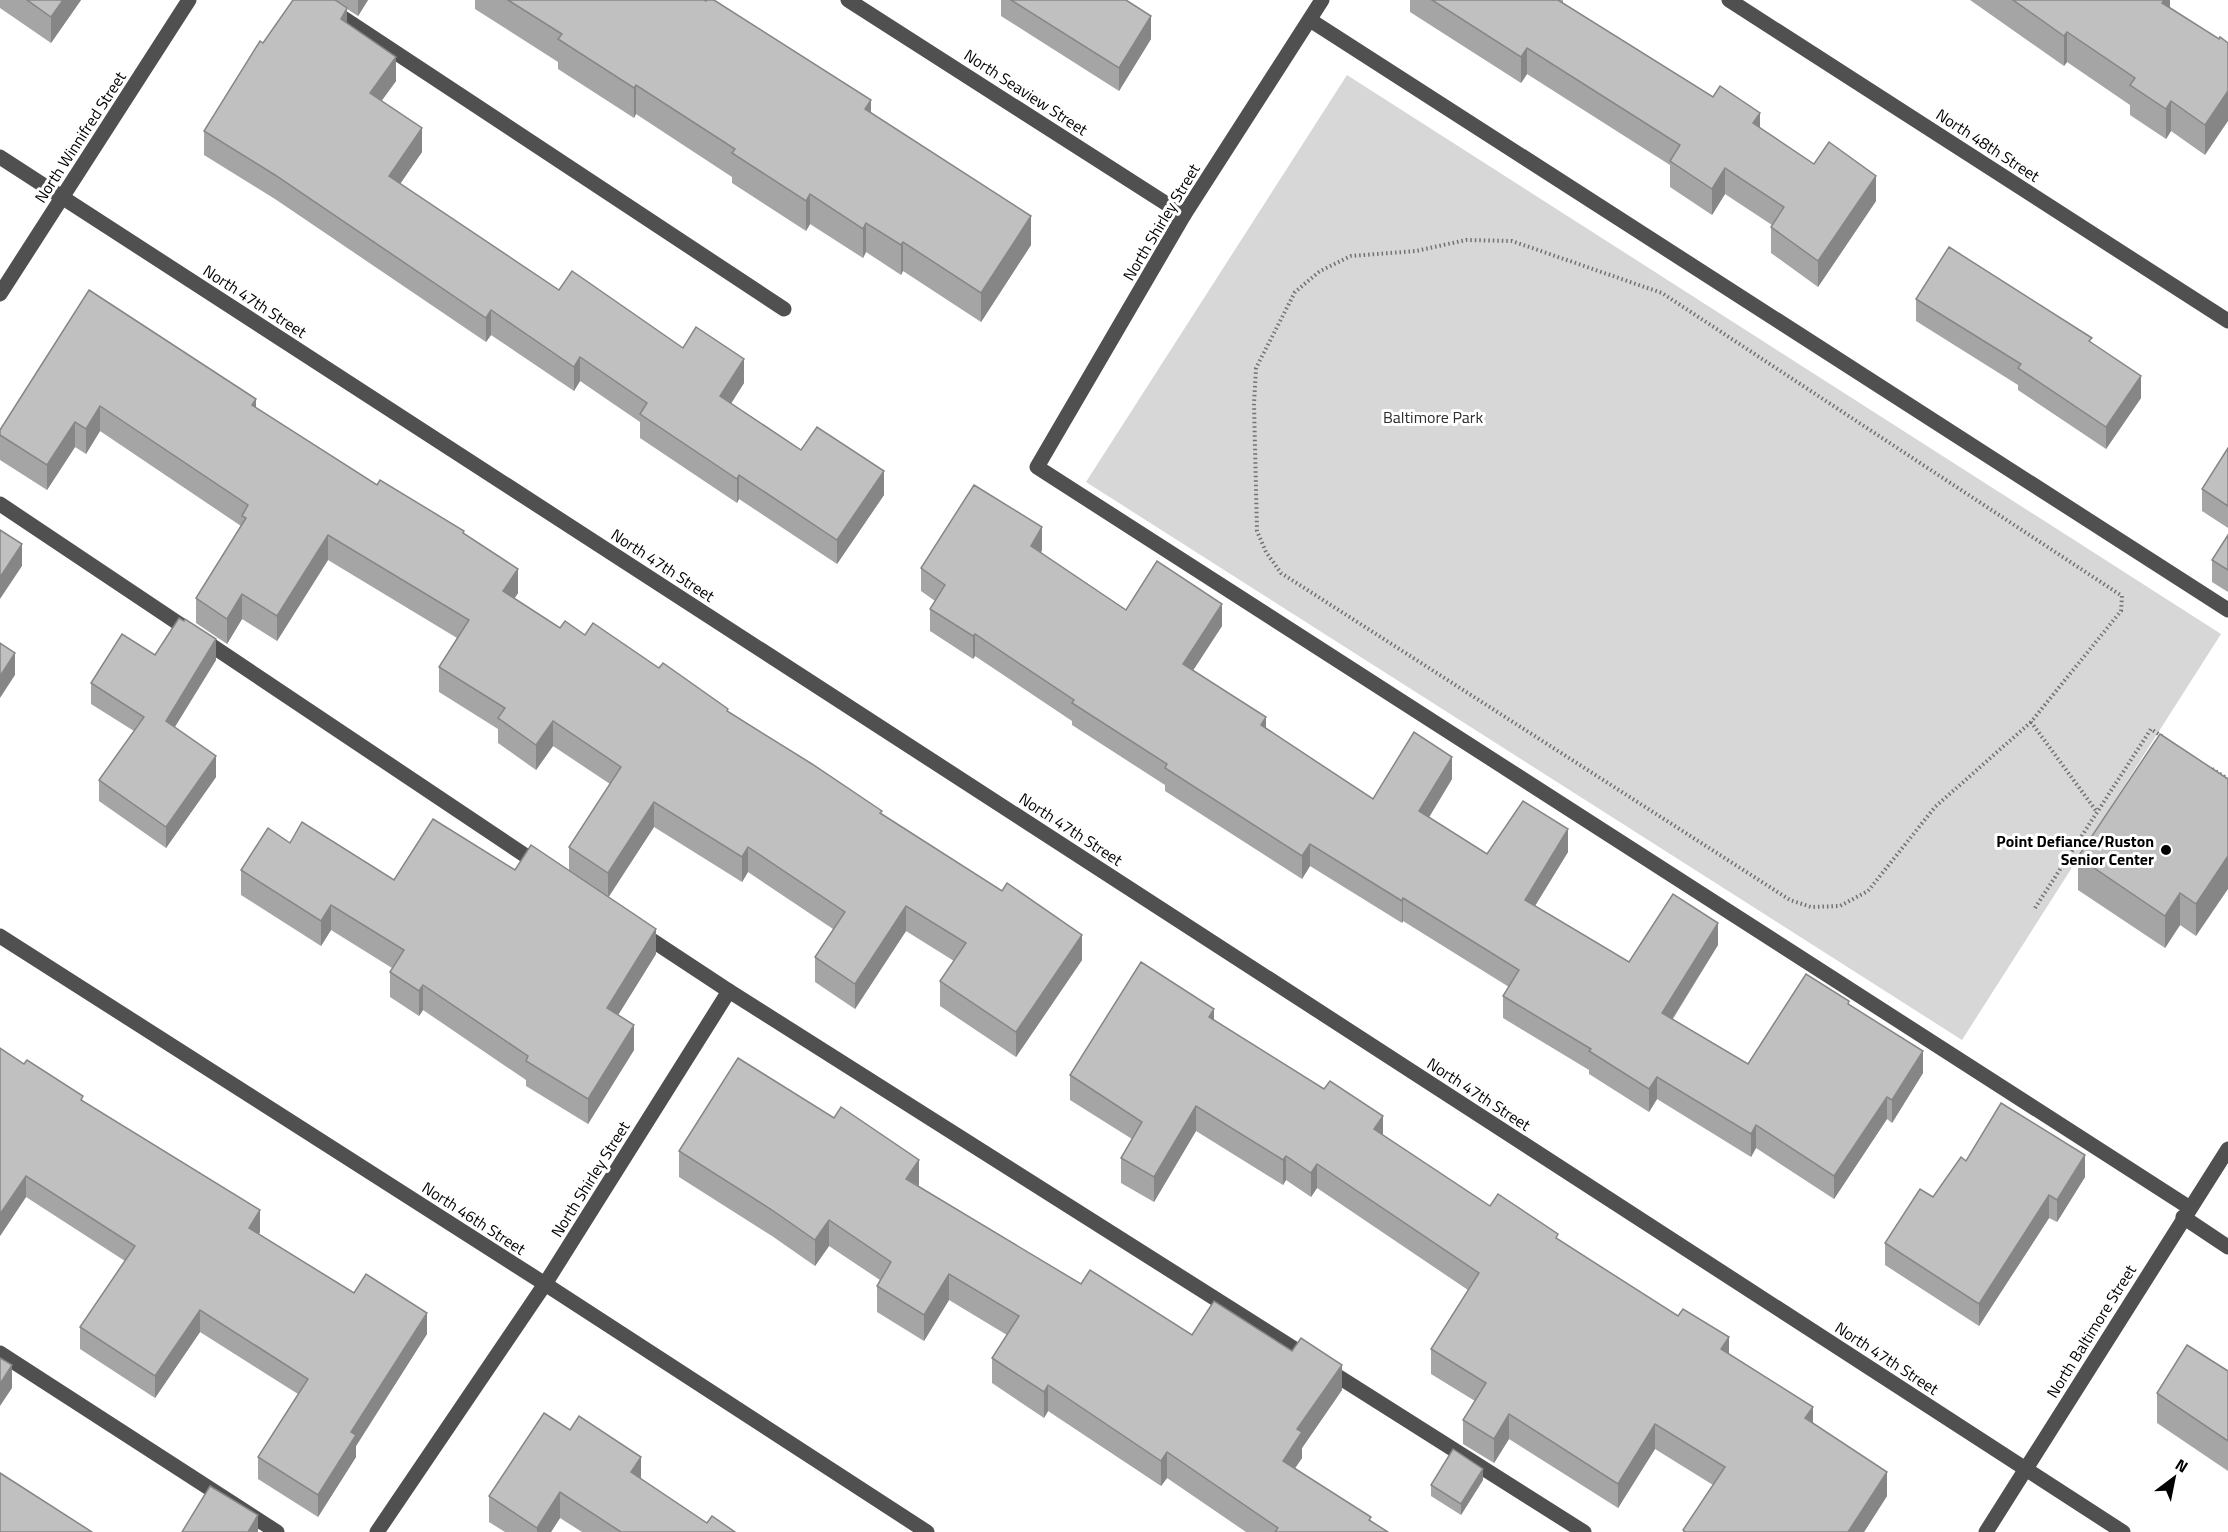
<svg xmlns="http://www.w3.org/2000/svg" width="2228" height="1532" font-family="'Titillium Web',sans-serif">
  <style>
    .green { fill: #d7d7d7 }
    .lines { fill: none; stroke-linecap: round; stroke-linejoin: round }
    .path { stroke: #727272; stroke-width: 4; stroke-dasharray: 1.5 3; stroke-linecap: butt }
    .minor { stroke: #505050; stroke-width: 15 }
    .wall { fill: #a5a5a5 }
    .shaded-wall { fill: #868686 }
    .building { fill: #c0c0c0; stroke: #868686; stroke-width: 1.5 }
    .poi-dot { fill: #000; stroke: #fff; stroke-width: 2 }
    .labels { text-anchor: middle; stroke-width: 6; stroke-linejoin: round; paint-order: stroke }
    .street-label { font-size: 16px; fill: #000; stroke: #fff }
    .park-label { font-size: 16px; fill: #2e2e2e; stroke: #fff }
    .poi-label { font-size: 16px; font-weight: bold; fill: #000; stroke: #fff; text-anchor: end }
  </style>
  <rect width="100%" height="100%" fill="#fff"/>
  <!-- green -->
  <polygon class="green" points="1347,75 2221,634 1962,1040 1086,482"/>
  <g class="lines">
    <!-- path -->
    <g class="path">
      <polyline points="2031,722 1935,807 1868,891 1840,906 1811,907 1790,900 1281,573 1266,552 1257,531 1254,404 1256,368 1295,292 1320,271 1351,256 1416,251 1466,240 1512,241 1662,293 2122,596 2121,611 2031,722 2097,812"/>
      <polyline points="2212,769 2228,779"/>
      <polyline points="2035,908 2151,729 2163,737"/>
    </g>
    <!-- minor -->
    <g class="minor">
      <polyline points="316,0 784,309"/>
      <polyline points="848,0 1184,215"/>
      <polyline points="1322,0 1184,215 1037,467 2190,1208"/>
      <polyline points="1729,0 2228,321"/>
      <polyline points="1310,20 2228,610"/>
      <polyline points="0,157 2123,1532"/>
      <polyline points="0,294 189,0"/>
      <polyline points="0,504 541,866"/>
      <polyline points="641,933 729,991 1584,1532"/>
      <polyline points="0,936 545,1284 927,1532"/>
      <polyline points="2183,1217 2228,1247"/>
      <polyline points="0,1353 277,1532"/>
      <polyline points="377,1532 545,1284 729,991"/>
      <polyline points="1986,1532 2228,1149"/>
    </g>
  </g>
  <!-- wall -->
  <g class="wall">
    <polygon points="0,0 81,0 51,43 0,8"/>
    <polygon points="293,0 368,0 358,16 347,9 347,23 396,81 381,101 422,152 400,184 559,290 683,348 744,383 731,404 801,450 884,495 837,564 739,499 737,503 640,438 640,422 580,381 574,391 491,335 486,342 275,199 204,155 204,131"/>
    <polygon points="475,0 704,0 871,113 1031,245 981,322 903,271 901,275 866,252 863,258 810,224 806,231 732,183 732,177 636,114 634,118 558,69 558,62 475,9"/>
    <polygon points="1001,0 1126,0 1151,39 1119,91 1001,16"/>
    <polygon points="1410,0 1563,0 1563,3 1760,128 1814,164 1876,201 1818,287 1771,253 1771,227 1772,225 1725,194 1712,215 1670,187 1670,165 1527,74 1521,83 1410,12"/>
    <polygon points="1970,0 2170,0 2170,7 2219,39 2205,155 2171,131 2166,139 2130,115 2130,105 2067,62 2064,66"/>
    <polygon points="89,290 256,408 377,485 464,534 518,593 514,599 560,628 585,635 659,668 728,711 882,814 1082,960 1016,1057 940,1006 940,981 954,961 906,931 855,1009 815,982 815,957 833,929 748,872 742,882 654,827 608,897 656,954 618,1015 634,1050 588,1124 526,1086 526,1080 423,1010 419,1016 390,997 390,972 392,968 331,930 321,946 241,895 241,870 290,843 394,880 515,870 569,871 569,847 610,784 553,746 536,770 498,743 498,729 439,692 439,667 457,638 328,560 277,641 242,619 227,644 196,623 196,598 241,526 100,431 86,454 75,447 47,490 0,460 0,430"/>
    <polygon points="1916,299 2092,343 2141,398 2106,449 2018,390 2018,385 1916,321"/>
    <polygon points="2228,448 2228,528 2202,511 2202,489"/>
    <polygon points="2228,535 2228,592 2212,582 2212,560"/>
    <polygon points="1042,550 1041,553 1126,610 1222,626 1193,670 1266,729 1373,799 1452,779 1429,817 1487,854 1568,852 1535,906 1629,962 1718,945 1673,1019 1748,1064 1849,1005 1923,1073 1892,1123 1887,1119 1834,1199 1756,1148 1751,1157 1657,1099 1649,1112 1589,1074 1589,1070 1503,1018 1503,996 1509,987 1403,921 1402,923 1310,866 1302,879 1165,791 1165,785 1072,725 1072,721 975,656 973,659 930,631 930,609 935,601 921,591 921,568"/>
    <polygon points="155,655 216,660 175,727 216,777 166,848 99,801 99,780 134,731 91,704 91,683"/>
    <polygon points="2228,779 2196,936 2180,925 2165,948 2078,890 2078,857"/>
    <polygon points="1214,1020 1383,1135 1490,1206 1558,1239 1729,1354 1813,1423 1887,1496 1864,1532 1683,1532 1683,1530 1713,1485 1655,1449 1618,1508 1509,1439 1494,1463 1463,1444 1463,1420 1475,1401 1431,1374 1431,1349 1468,1290 1317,1188 1311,1197 1286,1180 1283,1185 1196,1131 1154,1202 1121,1183 1121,1158 1132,1139 1070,1100 1070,1075"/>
    <polygon points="0,1048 83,1102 260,1232 259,1234 354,1293 427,1334 356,1446 356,1457 318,1517 258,1479 258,1457 298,1394 200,1332 155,1398 80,1349 80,1327 125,1261 26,1197 0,1236"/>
    <polygon points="679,1151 919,1186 1081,1284 1192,1335 1342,1390 1302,1448 1302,1458 1295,1468 1371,1521 1388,1532 1246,1532 1167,1478 1161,1486 1048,1411 1044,1418 992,1383 992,1358 1007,1335 949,1300 924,1341 877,1312 877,1286 880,1280 829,1246 815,1266 772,1236 679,1177"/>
    <polygon points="1966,1161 2085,1177 2057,1222 2049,1218 1979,1326 1885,1265 1885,1243 1933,1197"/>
    <polygon points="2228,1371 2228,1471 2157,1423 2157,1393"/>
    <polygon points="641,1479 707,1523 735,1532 582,1532 560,1518 551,1532 505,1532 489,1522 489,1496"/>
    <polygon points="1483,1480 1461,1515 1431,1496 1431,1485"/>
  </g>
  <!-- shaded-wall -->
  <g class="shaded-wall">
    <polygon points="63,0 81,0 51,43 51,17"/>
    <polygon points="358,0 368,0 358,16"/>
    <polygon points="2164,0 2170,0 2170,20 2162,3"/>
    <polygon points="347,8 347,32 341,19"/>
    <polygon points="1151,16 1151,39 1119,91 1119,68"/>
    <polygon points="2067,32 2067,62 2064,66 2064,36"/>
    <polygon points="1527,48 1527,74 1521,83 1521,57"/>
    <polygon points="396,57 396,81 370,117 370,93"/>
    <polygon points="636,85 636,114 634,118 634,88"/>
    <polygon points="2228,91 2228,121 2205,155 2205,125"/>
    <polygon points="871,100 871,130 865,109"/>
    <polygon points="2171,101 2171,131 2166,139 2166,109"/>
    <polygon points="1760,113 1760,139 1753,123"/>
    <polygon points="422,128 422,152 389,200 389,176"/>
    <polygon points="1725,168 1725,194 1712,215 1712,189"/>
    <polygon points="1876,176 1876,201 1818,287 1818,261"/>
    <polygon points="810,194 810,224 806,231 806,201"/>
    <polygon points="1031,216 1031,245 981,322 981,293"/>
    <polygon points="866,223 866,252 863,258 863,229"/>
    <polygon points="903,242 903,271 901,275 901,245"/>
    <polygon points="491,310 491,335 486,342 486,318"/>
    <polygon points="580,357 580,381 574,391 574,367"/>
    <polygon points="744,359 744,383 720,420 720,396"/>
    <polygon points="2141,376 2141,398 2106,449 2106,427"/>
    <polygon points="256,399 256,424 252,405"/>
    <polygon points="100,406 100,431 86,454 86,429"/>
    <polygon points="75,422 75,447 47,490 47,465"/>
    <polygon points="884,471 884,495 837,564 837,540"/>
    <polygon points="739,475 739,499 737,503 737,479"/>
    <polygon points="1042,527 1042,550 1031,569 1031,546"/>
    <polygon points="328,535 328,560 277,641 277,616"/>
    <polygon points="22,544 22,566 0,599 0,577"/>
    <polygon points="518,569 518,593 503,616 503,591"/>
    <polygon points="242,594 242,619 227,644 227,619"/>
    <polygon points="1222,604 1222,626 1183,686 1183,664"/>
    <polygon points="975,634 975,656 973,659 973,636"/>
    <polygon points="216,639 216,660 166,741 166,721"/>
    <polygon points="15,653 15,675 0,698 0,676"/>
    <polygon points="1266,717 1266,740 1261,725"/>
    <polygon points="553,721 553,746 536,770 536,745"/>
    <polygon points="216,756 216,777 166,848 166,827"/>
    <polygon points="1452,757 1452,779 1419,834 1419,811"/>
    <polygon points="654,802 654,827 608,898 608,873"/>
    <polygon points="1568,829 1568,852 1525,922 1525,900"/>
    <polygon points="1310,844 1310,866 1302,879 1302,856"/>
    <polygon points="748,847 748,872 742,882 742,857"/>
    <polygon points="2228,856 2228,889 2196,936 2196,904"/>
    <polygon points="2180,893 2180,925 2165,948 2165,916"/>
    <polygon points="1403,898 1403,921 1402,923 1402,901"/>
    <polygon points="331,905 331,930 321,946 321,921"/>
    <polygon points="906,906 906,931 855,1009 855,984"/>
    <polygon points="1718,923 1718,945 1662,1035 1662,1013"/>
    <polygon points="656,929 656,954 607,1033 607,1008"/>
    <polygon points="1082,935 1082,960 1016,1057 1016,1032"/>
    <polygon points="423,985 423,1010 419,1016 419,991"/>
    <polygon points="1214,1009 1214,1033 1209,1017"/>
    <polygon points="634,1025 634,1050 588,1124 588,1099"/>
    <polygon points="1923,1051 1923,1073 1892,1123 1892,1100"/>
    <polygon points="1657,1077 1657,1099 1649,1112 1649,1089"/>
    <polygon points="1887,1097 1887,1119 1834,1199 1834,1176"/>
    <polygon points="1196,1106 1196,1131 1154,1202 1154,1177"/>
    <polygon points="1383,1116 1383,1141 1374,1129"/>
    <polygon points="1756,1125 1756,1148 1751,1157 1751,1134"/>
    <polygon points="2085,1155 2085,1177 2057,1222 2057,1200"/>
    <polygon points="1286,1156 1286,1180 1283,1185 1283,1160"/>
    <polygon points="919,1160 919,1186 906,1179"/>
    <polygon points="1317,1164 1317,1188 1311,1197 1311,1173"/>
    <polygon points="26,1176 26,1197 0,1236 0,1214"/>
    <polygon points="2049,1195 2049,1218 1979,1326 1979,1304"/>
    <polygon points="260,1210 260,1232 249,1249 249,1228"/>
    <polygon points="829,1220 829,1246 815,1266 815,1240"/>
    <polygon points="949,1274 949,1300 924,1341 924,1315"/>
    <polygon points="200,1310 200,1332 155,1398 155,1376"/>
    <polygon points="427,1313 427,1334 356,1446 356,1457 318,1517 318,1495 351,1432"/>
    <polygon points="1729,1337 1729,1362 1721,1349"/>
    <polygon points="12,1365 12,1388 0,1406 0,1384"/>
    <polygon points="1342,1365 1342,1390 1302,1448 1302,1458 1283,1486 1283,1461 1297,1429"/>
    <polygon points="1048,1385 1048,1411 1044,1418 1044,1392"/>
    <polygon points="1813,1407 1813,1431 1805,1418"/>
    <polygon points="1509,1414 1509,1439 1494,1463 1494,1439"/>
    <polygon points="1655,1424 1655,1449 1618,1508 1618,1484"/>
    <polygon points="1167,1452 1167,1478 1161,1486 1161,1461"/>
    <polygon points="641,1457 641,1483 631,1472"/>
    <polygon points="1483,1469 1483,1480 1461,1515 1461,1504"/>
    <polygon points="1887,1472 1887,1496 1864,1532 1848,1532"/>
    <polygon points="560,1492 560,1518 551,1532 537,1532 537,1528"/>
    <polygon points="258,1515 258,1532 248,1532"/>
  </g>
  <!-- building -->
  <g class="building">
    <polygon points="27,0 63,0 51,17"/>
    <polygon points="293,0 335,0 347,8 341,19 396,57 370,93 422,128 389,176 559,290 572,271 683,348 696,327 744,359 720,396 801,450 817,427 884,471 837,540 739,475 737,479 640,414 647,403 580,357 574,367 491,310 486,318 275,175 204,131 260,41 263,43"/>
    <polygon points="508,0 704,0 706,1 707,0 714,0 871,100 865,109 1031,216 981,293 903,242 901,245 866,223 863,229 810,194 806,201 732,153 735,149 636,85 634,88 558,39 562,34"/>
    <polygon points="1011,0 1126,0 1151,16 1119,68"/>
    <polygon points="1432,0 1558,0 1713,97 1720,86 1760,113 1753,123 1814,164 1829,142 1876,176 1818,261 1771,227 1784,207 1725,168 1712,189 1670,161 1680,145 1527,48 1521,57"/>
    <polygon points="2013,0 2164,0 2162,3 2219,39 2220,37 2228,43 2228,91 2205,125 2171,101 2166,109 2130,85 2135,78 2067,32 2064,36"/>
    <polygon points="1949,247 2092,338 2089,341 2141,376 2106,427 2018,368 2021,364 1916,299"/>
    <polygon points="89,290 256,399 252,405 377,485 380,480 464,531 463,533 518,569 503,591 560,628 565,621 585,635 593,623 659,668 663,663 728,709 727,711 812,764 882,811 880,813 1002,891 1007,883 1082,935 1016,1032 940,981 966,943 906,906 855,984 815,957 845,912 748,847 742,857 654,802 608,873 569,847 621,767 553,721 536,745 498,718 505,708 439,667 469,620 328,535 277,616 242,594 227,619 196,598 246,518 242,516 248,505 100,406 86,429 75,422 47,465 0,435 0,430"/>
    <polygon points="2228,448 2228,506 2202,489"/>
    <polygon points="974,485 1042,527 1031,546 1126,610 1157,561 1222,604 1183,664 1266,717 1261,725 1373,799 1414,732 1452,757 1419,811 1487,854 1523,801 1568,829 1525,900 1629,962 1673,894 1718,923 1662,1013 1748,1064 1806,974 1849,1001 1848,1004 1923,1051 1892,1100 1887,1097 1834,1176 1756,1125 1751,1134 1657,1077 1649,1089 1589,1051 1591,1049 1503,996 1519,970 1403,898 1402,901 1310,844 1302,856 1165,768 1167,764 1072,703 1074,700 975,634 973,636 930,609 945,585 921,568"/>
    <polygon points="0,530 22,544 0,577"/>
    <polygon points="2228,535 2228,570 2212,560"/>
    <polygon points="179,618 184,621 185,619 216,639 166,721 216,756 166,827 99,780 144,717 91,683 122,634 155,655"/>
    <polygon points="0,643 15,653 0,676"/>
    <polygon points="2160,734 2228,779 2228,856 2196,904 2180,893 2165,916 2078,857"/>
    <polygon points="433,819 515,870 531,845 656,929 607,1008 634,1025 588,1099 526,1061 528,1056 423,985 419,991 390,972 404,950 331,905 321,921 241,870 268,828 290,843 302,822 394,880"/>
    <polygon points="1141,962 1214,1009 1209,1017 1324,1089 1330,1081 1383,1116 1374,1129 1490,1206 1498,1194 1558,1234 1556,1238 1678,1316 1683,1309 1729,1337 1721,1349 1813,1407 1805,1418 1887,1472 1848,1532 1686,1532 1683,1530 1725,1467 1655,1424 1618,1484 1509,1414 1494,1439 1463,1420 1486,1383 1431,1349 1479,1273 1317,1164 1311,1173 1286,1156 1283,1160 1196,1106 1154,1177 1121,1158 1142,1122 1070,1075"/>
    <polygon points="0,1048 24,1064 27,1060 83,1096 81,1100 260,1210 249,1228 354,1293 366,1274 427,1313 351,1432 356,1435 318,1495 258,1457 308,1379 200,1310 155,1376 80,1327 135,1246 26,1176 0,1214"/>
    <polygon points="738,1058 834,1118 841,1107 919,1160 906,1179 1081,1284 1090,1270 1192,1335 1214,1301 1292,1351 1301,1338 1342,1365 1297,1429 1302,1432 1283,1461 1371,1517 1369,1520 1388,1532 1275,1532 1278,1528 1167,1452 1161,1461 1048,1385 1044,1392 992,1358 1019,1316 949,1274 924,1315 877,1286 891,1262 829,1220 815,1240 772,1210 679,1151"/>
    <polygon points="2001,1103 2085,1155 2057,1200 2049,1195 1979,1304 1885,1243 1920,1189 1933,1197 1961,1157 1966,1161"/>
    <polygon points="2187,1345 2228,1371 2228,1441 2157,1393"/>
    <polygon points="0,1358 12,1365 0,1384"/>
    <polygon points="544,1413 570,1430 579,1416 641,1457 631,1472 707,1523 712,1516 735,1532 621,1532 560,1492 537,1528 489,1496"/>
    <polygon points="1453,1449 1483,1469 1461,1504 1431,1485"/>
    <polygon points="0,1473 92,1532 0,1532"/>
    <polygon points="210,1486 258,1515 248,1532 182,1532"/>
  </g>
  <!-- markers -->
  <circle class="poi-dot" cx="2166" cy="850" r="6"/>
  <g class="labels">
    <!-- street labels -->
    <g class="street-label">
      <text transform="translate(1026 92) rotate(33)" y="6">North Seaview Street</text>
      <text transform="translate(80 137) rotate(-57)" y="6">North Winnifred Street</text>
      <text transform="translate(1988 145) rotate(33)" y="6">North 48th Street</text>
      <text transform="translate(1161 222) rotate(-59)" y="6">North Shirley Street</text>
      <text transform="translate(255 301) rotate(33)" y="6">North 47th Street</text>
      <text transform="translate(663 565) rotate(33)" y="6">North 47th Street</text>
      <text transform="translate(1071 829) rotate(33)" y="6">North 47th Street</text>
      <text transform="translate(1479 1094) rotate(33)" y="6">North 47th Street</text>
      <text transform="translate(590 1179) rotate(-58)" y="6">North Shirley Street</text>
      <text transform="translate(474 1218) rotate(33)" y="6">North 46th Street</text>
      <text transform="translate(2091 1331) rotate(-58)" y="6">North Baltimore Street</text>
      <text transform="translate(1887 1358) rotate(33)" y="6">North 47th Street</text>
    </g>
    <!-- park labels -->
    <g class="park-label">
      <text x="1433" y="423">Baltimore Park</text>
    </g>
    <!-- poi labels -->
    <g class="poi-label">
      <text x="2154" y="847">Point Defiance/Ruston<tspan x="2154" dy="18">Senior Center</tspan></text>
    </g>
  </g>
  <!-- north arrow -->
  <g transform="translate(2174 1478) rotate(32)" stroke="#ffffff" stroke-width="4.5" paint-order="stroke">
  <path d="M0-4.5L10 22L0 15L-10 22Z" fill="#000000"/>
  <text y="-9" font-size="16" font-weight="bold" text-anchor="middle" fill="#000000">N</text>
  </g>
</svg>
